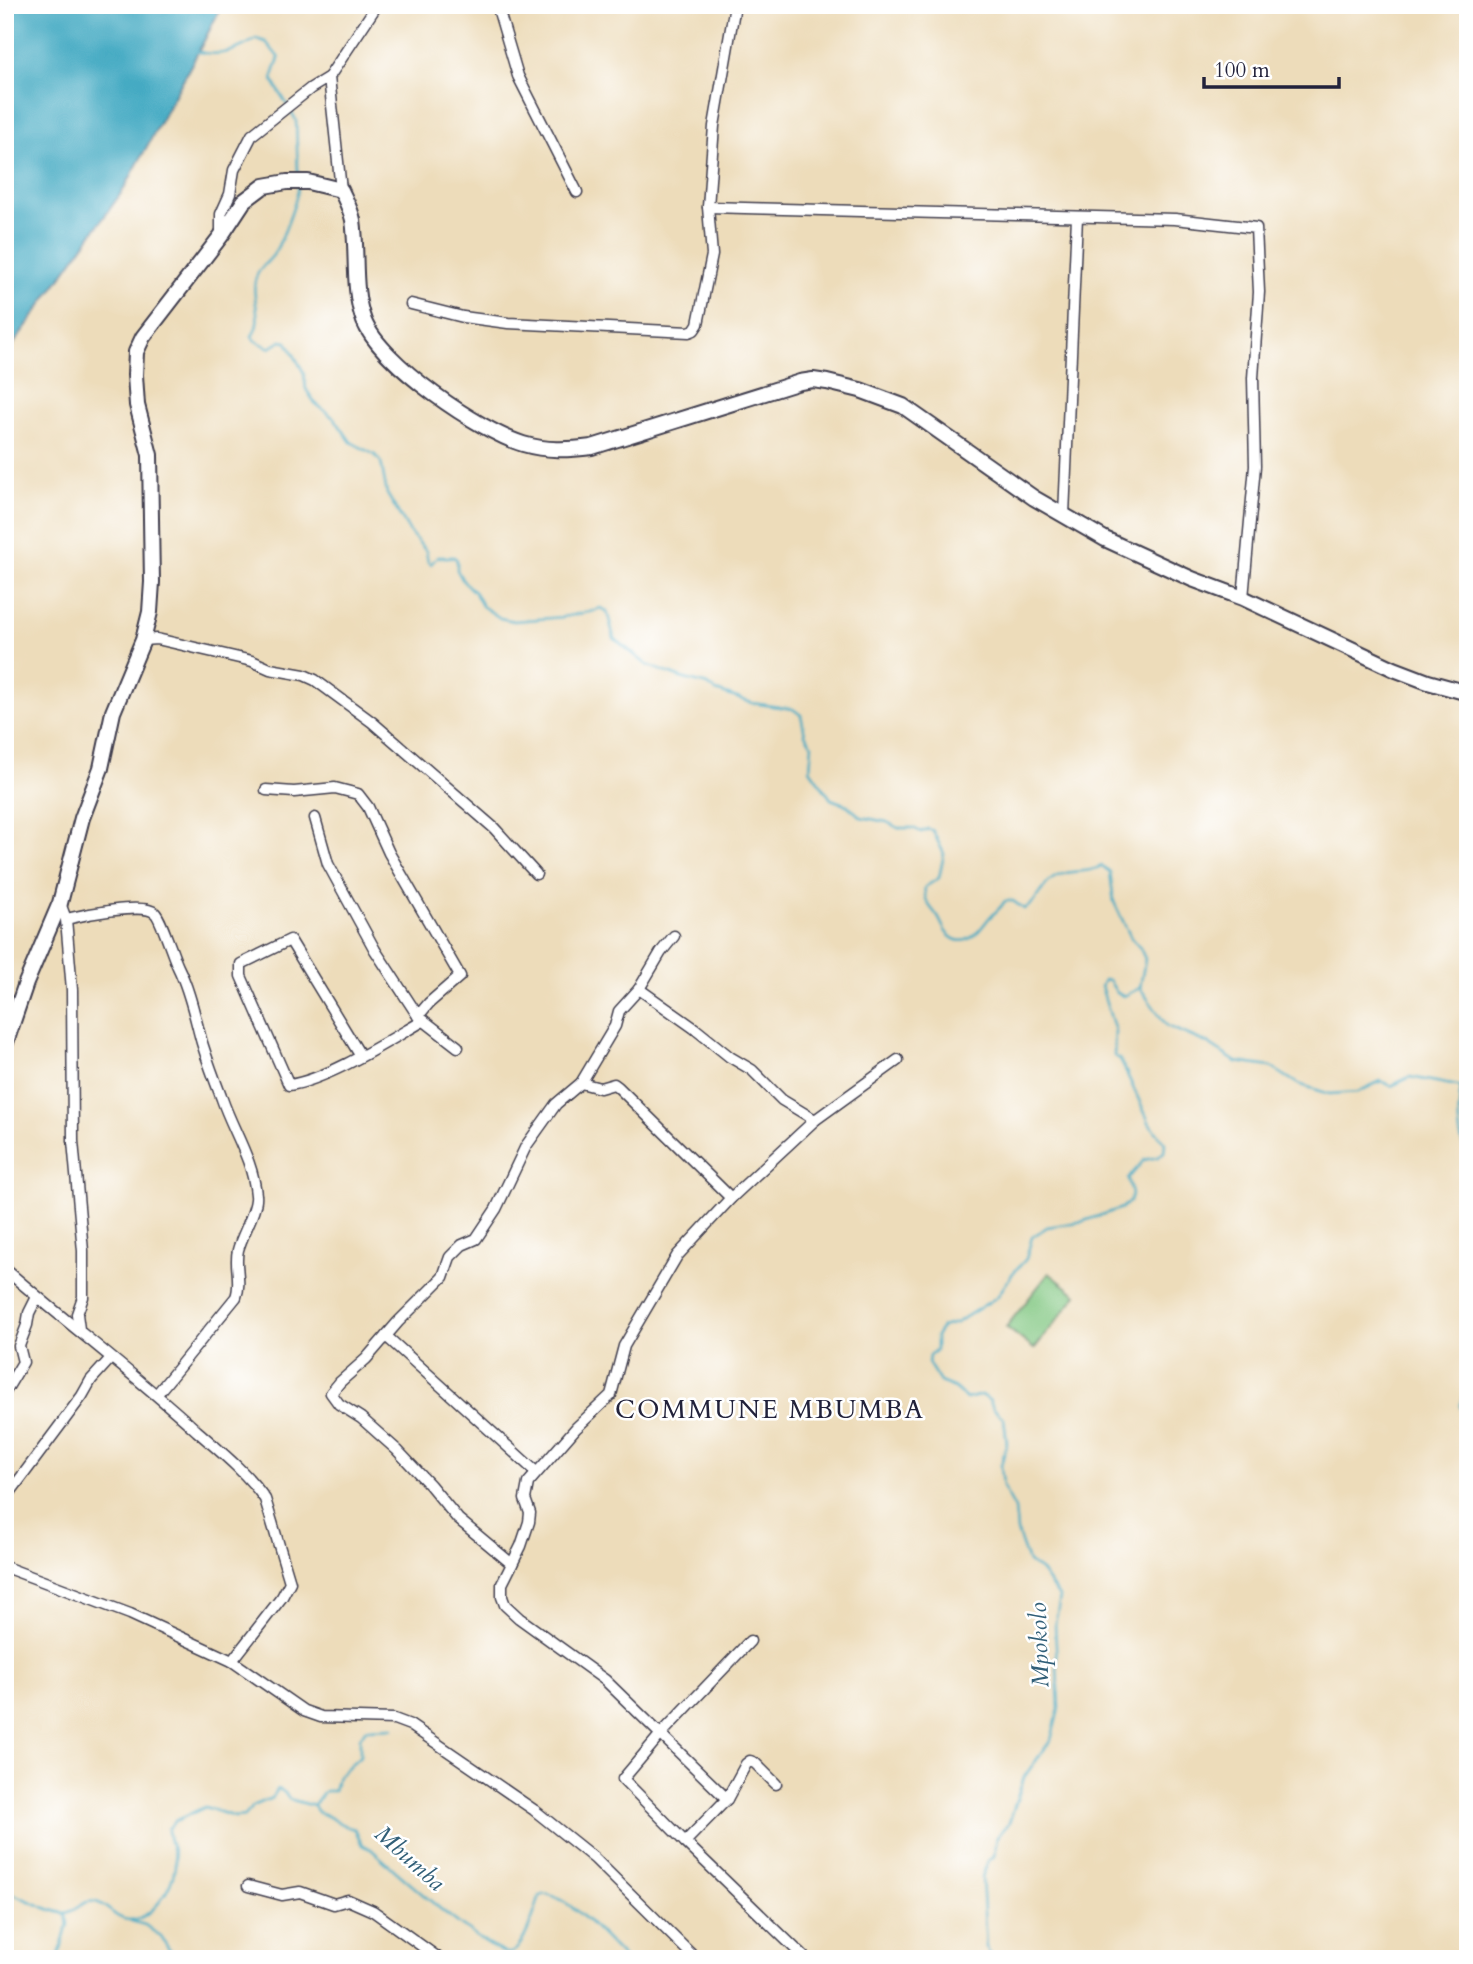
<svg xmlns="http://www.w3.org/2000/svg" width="1473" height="1964" font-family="Cardo,serif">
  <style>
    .green { fill: #82c782; stroke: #52745e; stroke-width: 2 }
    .water { fill: #44aac3; stroke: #33667f; stroke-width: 2 }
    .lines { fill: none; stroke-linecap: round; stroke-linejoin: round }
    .stream { stroke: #44aac3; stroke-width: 2.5 }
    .minor-casing { stroke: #403e4e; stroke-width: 13 }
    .secondary-casing { stroke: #403e4e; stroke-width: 18 }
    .minor { stroke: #fff; stroke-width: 10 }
    .secondary { stroke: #fff; stroke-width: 14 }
    .labels { text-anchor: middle; stroke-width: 5; stroke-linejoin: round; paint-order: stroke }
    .water-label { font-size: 24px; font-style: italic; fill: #315f78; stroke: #fff }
    .quarter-label { font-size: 26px; letter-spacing: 2px; fill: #22223b; stroke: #fff }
  </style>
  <rect width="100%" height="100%" fill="#fff"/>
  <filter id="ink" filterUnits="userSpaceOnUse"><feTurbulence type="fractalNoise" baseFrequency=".0143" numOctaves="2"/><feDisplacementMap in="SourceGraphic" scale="14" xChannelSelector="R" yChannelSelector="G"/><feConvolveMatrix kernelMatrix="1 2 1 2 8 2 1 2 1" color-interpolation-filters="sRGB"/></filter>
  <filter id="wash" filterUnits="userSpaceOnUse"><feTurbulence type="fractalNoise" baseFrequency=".00686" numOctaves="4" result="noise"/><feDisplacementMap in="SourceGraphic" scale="28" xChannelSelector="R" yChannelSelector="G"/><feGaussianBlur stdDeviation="1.57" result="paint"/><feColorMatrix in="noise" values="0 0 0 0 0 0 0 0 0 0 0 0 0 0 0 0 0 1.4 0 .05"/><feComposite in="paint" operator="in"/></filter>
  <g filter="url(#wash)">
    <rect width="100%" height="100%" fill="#eddcba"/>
    <!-- green -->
    <polygon class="green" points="1049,1273 1077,1295 1034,1349 1006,1327"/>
    <!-- water -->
    <polygon class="water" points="5,5 222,5 204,41 124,189 5,356"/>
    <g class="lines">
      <!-- stream -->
      <g class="stream">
        <path d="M195,51C219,58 237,51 256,39L266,42L279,58L272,79L296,120L298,175"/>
        <path d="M298,186C298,199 282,239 275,252C271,260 262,265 258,273C247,293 266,317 252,336L254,340L270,348L281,341L287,342L304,373L306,389L315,403L335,419L351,442L375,455L381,462L387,494L411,534L426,551L428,562L431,564L437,557H454L457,560V570L463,581L475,593L482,606L500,618L514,621L563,617L594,611L600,608L607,611L614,638L647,665L681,678L708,685L716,691L752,703L793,709L801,715L805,734L812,745L810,769L831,799L847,805L861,817L887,822L898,828H913L921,832L928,829L933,831L944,854L939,878L925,887C923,901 931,907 938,917C943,925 945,935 954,939C971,947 982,926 990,917C996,911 999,911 1005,901H1013L1024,909C1038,903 1041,885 1054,878C1074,867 1082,876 1102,866L1110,872L1114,902L1131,938L1140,948L1145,959L1140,988L1167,1026L1207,1043L1236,1062L1271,1067L1298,1084L1330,1094L1358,1092L1381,1081L1391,1086L1410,1077L1468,1088"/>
        <path d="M1461,1086C1458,1111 1456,1134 1468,1157"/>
        <polyline points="1468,1376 1460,1406 1468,1424"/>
        <polyline points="315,1804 325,1791 334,1791 338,1776 360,1756 360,1738 366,1729 393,1728"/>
        <path d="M5,1891C19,1895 56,1915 66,1913C78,1910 83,1899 96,1902C108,1905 114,1919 129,1920C153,1920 173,1887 175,1866C176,1852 168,1842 168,1829L175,1821L205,1807L235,1817L245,1816L253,1806L272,1798L278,1789L284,1792L289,1799L314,1806L318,1812C332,1816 341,1827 355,1829L362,1845L371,1849C390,1866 491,1957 510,1953C524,1950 535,1910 540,1896C560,1885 610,1944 625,1959"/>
        <polyline points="131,1921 145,1925 161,1937 170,1951 187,1959"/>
        <polyline points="58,1959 68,1924 65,1913"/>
        <polyline points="994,1959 986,1947 982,1877 988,1861 994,1856 997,1837 1009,1823 1024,1777 1051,1740 1059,1709 1055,1624 1060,1598 1041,1571 1028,1562 1017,1531 1015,1509 1003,1487 1001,1465 1007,1443 1004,1419 993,1408 990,1401 982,1395 966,1399 955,1388 940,1382 928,1363 929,1356 936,1350 936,1336 942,1327 956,1323 997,1297 1013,1273 1026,1259 1032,1237 1047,1227 1084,1221 1122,1208 1130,1201 1132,1194 1128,1179 1144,1160 1158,1157 1164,1152 1165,1143 1150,1124 1120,1059 1114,1056 1115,1031 1101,986 1104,980 1109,980 1117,993 1124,996 1140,988"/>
      </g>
    </g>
  </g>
  <g filter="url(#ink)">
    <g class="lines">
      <!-- minor casing -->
      <g class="minor-casing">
        <g id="minor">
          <polyline points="497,5 518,76 577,192"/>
          <polyline points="329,77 341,190"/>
          <polyline points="708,207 1175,219 1256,228 1259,292 1253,378 1255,466 1243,598"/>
          <polyline points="221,235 221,214 230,194 234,170 252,135 311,88 329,77 377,5"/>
          <polyline points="411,304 463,317 508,323 689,332 694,330 698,324 712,255 708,207 714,126 735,5"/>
          <polyline points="1064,515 1077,217"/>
          <polyline points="143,640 157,639 252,661 270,669 304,675 315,680 372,722 494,828 536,874"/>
          <polyline points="266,790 294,792 335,788 358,794 368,807 389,853 460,976 429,1003 418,1016"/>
          <polyline points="315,818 328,864 375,950 418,1016 458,1047"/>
          <polyline points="60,903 66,919 72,990 73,1141 83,1251 83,1297 77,1314 79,1329"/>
          <path d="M66,919C82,915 144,902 155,913C161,918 173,957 178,967C190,991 195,1018 202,1043C208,1062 215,1081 222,1099C233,1131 253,1160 256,1195C258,1209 242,1234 238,1250C234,1266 242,1281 236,1297L157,1394"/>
          <polyline points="639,989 694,1028 730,1057 752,1070 782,1100 815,1120"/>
          <path d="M360,1055L290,940L241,964V976L289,1085C327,1080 388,1041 423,1021"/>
          <polyline points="581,1083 600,1088 614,1084 618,1087 731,1198"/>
          <path d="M5,1269C68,1324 135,1374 197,1431C221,1452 247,1473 265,1499L290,1582L282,1597L232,1661"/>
          <polyline points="386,1336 536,1472"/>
          <polyline points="5,1392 23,1362 19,1346 27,1325 29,1313 37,1297"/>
          <polyline points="5,1499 82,1396 91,1380 111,1358"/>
          <polyline points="512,1564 458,1519 430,1485 397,1450 361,1418 339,1404 331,1393 340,1382 366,1359 398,1322 443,1277 450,1257 462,1245 476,1239 496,1209 526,1146 556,1104 581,1083 615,1026 619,1011 639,989 661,952 674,936"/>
          <polyline points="5,1567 130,1614 232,1661 304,1711 321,1717 394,1719 410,1725 534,1810 594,1858 696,1959"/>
          <polyline points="750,1641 661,1734 623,1779 685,1842 806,1959"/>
          <polyline points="727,1799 605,1680 519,1618 505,1605 502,1597 502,1584 521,1546 529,1522 530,1513 525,1499 528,1483 576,1428 611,1395 624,1346 677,1256 731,1198 815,1120 898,1060"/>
          <polyline points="685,1842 727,1799 746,1764 750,1761 755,1763 776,1784"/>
          <polyline points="248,1886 282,1895 300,1892 334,1904 348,1900 373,1911 440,1959"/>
        </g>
      </g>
      <!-- secondary casing -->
      <g class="secondary-casing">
        <path id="secondary" d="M5,1045L26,983L60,903L82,818L101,768L113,712L143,640L150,612L152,582L150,455L137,405L135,375L136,352L143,337L221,236L244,201L264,186L287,182H308L341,190C345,199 351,210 353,220C358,253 352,289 364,321C381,364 480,431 523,444C547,451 567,450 592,447L800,382L813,380L827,382L860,390L903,406L1034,498L1105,539L1192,579L1243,598L1394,669L1428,682L1468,693"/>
      </g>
      <!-- minor -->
      <use href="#minor" class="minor"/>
      <!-- secondary -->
      <use href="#secondary" class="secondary"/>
    </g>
  </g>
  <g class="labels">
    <!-- water labels -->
    <g class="water-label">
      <text transform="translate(1039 1645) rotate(-92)" y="8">Mpokolo</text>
      <text transform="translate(410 1858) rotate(42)" y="8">Mbumba</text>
    </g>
    <!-- quarter labels -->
    <g class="quarter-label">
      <text x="770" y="1418">COMMUNE MBUMBA</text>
    </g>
  </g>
  <!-- margin -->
  <rect width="1473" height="1964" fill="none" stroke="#fff" stroke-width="28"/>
  <!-- scale -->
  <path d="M1204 77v10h135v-10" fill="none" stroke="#22223b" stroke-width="3.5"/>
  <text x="1214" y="77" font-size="21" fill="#22223b" stroke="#ffffff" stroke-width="5" paint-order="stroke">100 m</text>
</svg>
